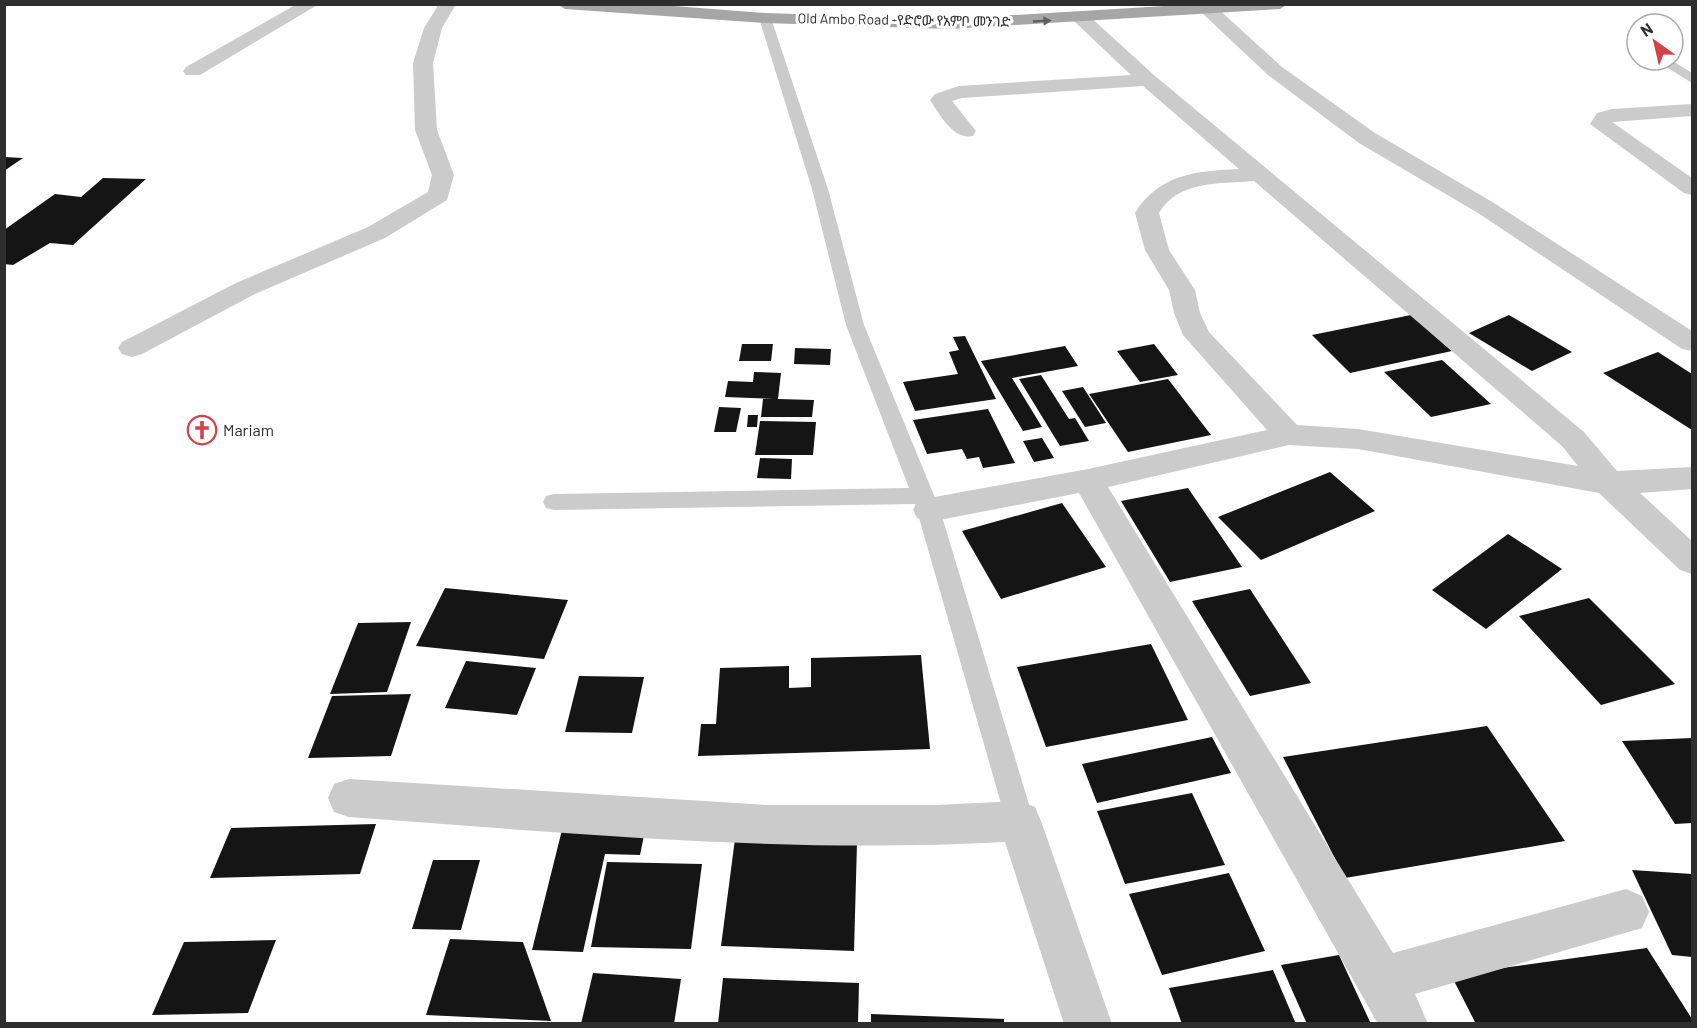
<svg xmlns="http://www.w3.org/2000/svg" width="1697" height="1028" font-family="Barlow,'Noto Sans Ethiopic',sans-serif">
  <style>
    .building { fill: #151515 }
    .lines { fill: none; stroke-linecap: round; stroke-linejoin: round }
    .service { fill: #cbcbcb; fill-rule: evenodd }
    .minor { fill: #cbcbcb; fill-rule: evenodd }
    .primary { fill: #a6a6a6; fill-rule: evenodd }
    .oneway { fill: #5e5e5e }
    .labels { text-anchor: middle; stroke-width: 6; stroke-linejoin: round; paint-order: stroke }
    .far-street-label { font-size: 14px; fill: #2e2e2e; stroke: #fff }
    .poi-label { font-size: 16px; fill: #2e2e2e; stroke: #fff; text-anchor: start }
  </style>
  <rect width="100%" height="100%" fill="#fff"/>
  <!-- building -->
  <g class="building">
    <polygon points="4,157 23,158 4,171"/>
    <polygon points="103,178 146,179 73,245 50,243 13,265 4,264 4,230 55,194 81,197"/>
    <polygon points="1411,315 1452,351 1350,373 1312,335"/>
    <polygon points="1509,315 1572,352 1532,371 1469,333"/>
    <polygon points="965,336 996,399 915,411 903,382 958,374 949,352 959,350 953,337"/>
    <polygon points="742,344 773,344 771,361 739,361"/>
    <polygon points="1154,344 1178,375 1140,382 1117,351"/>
    <polygon points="1065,346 1078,366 1012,378 1042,427 1023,431 981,361"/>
    <polygon points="795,348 831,349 830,365 794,364"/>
    <polygon points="1658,352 1692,374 1692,430 1603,373"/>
    <polygon points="1442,360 1491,404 1431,417 1384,372"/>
    <polygon points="754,372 781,373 778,399 814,400 812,417 761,417 763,399 774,399 725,397 728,381 753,382"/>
    <polygon points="1041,375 1069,419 1075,418 1089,441 1060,446 1019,379"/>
    <polygon points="1168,379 1211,435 1128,452 1089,394"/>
    <polygon points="1083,387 1106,423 1085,427 1062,391"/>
    <polygon points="719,407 741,408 736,432 714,432"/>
    <polygon points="988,409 1015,463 983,468 979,457 967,459 962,449 927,454 913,420"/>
    <polygon points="748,415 758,415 757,427 747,427"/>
    <polygon points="760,421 816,422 813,455 755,455"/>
    <polygon points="1042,438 1054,458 1034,462 1023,441"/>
    <polygon points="760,458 792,459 791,479 757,478"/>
    <polygon points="1330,472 1375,511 1261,560 1218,517"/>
    <polygon points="1188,488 1242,567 1170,582 1121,501"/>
    <polygon points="1062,503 1106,567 1001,599 962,531"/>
    <polygon points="1508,534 1562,569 1486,629 1432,590"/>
    <polygon points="445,588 568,600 544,659 416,646"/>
    <polygon points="1250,589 1311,683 1250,696 1192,601"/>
    <polygon points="1589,598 1675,684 1601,705 1519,616"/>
    <polygon points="411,622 387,692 330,694 358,623"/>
    <polygon points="1151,644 1188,720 1046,747 1017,667"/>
    <polygon points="921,655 930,749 698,756 701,724 716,724 720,668 789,666 789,688 811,687 811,658"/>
    <polygon points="466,661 536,668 517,715 445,708"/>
    <polygon points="579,676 644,677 632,733 565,732"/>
    <polygon points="411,694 391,756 308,758 332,696"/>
    <polygon points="1487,726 1565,841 1345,878 1283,757"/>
    <polygon points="1212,737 1231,773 1097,803 1082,764"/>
    <polygon points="1692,738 1692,823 1675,824 1622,741"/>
    <polygon points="1192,793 1225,865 1125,884 1097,811"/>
    <polygon points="647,821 640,855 605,854 583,952 532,950 563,826"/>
    <polygon points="376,824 360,874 210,878 231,828"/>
    <polygon points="735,839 857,843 854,951 721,946"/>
    <polygon points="433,860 480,860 461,930 412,929"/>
    <polygon points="607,862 702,864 691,949 591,947"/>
    <polygon points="1632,870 1692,874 1692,957 1672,955"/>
    <polygon points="1229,873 1265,951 1162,975 1129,894"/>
    <polygon points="450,939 523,942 551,1021 426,1015"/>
    <polygon points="276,940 248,1013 152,1015 184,942"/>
    <polygon points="1647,948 1692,1019 1692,1024 1476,1024 1451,975"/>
    <polygon points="1339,955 1371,1024 1307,1024 1281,965"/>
    <polygon points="1273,970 1296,1024 1182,1024 1169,988"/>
    <polygon points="593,973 681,979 674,1024 581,1024"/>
    <polygon points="723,978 859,983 858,1024 718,1024"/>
    <polygon points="871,1014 1004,1019 1004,1024 871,1024"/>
  </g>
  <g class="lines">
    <!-- service -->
    <g class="service">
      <polygon points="765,14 771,18 828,189 864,325 940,510 1034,821 1030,831 1020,835 1010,831 1006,821 915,504 554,510 546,508 543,502 546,496 554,494 909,488 846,325 812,189 759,18"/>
      <polygon points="1671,60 1692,73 1692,83 1666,67 1666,61"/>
    </g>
    <!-- minor -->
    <g class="minor">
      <polygon points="297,4 319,4 200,75 186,75 183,71 186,67"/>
      <polygon points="439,4 456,4 442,28 433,63 437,130 454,175 447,200 385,238 255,294 142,354 132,357 122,354 118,348 122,342 236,283 368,227 428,192 432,175 415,130 413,63 424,28"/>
      <polygon points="1202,5 1214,5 1282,67 1375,133 1494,203 1692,331 1692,351 1682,349 1478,213 1359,143 1268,75 1202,13 1199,9"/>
      <path d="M1081,13L1087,14L1155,76L1584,432L1617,471L1692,467V489L1640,493L1692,541V574L1680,570L1599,493L1358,449L1289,445L1108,487L1393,953L1626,889L1642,896L1649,912L1642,928L1415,994L1428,1024H1378L1079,493L929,522L917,518L913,510L917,502L929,498L1088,469L1267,430L1183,335L1174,313L1169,290L1145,250L1135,213C1159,174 1196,171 1239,169L1143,86L962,98L952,101L976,131L973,136C953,140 940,115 930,100L935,94L959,86L1131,75L1075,22L1072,18L1075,14ZM1254,181L1562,446L1578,466L1358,429L1297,425L1209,332L1200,313L1195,290L1169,250L1159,213C1178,180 1221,184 1254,181Z"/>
      <polygon points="1692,104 1692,116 1612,122 1692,178 1692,195 1684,193 1590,124 1597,113 1612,109"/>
      <path d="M349,779L768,805H936L1020,801L1035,807L1041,821L1112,1024H1064L1005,842C786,854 568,833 349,817L334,812L328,798L334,784Z"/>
    </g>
    <!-- primary -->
    <polygon class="primary" points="557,4 648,4 765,13 949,19 1198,4 1288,4 1280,9 949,29 765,23 565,9"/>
  </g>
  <!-- one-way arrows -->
  <defs><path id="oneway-solid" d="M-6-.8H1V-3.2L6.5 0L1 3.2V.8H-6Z" transform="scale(1.5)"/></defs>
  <use class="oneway" href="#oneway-solid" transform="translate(1042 21) rotate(-3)"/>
  <!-- icons -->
  <defs>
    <g id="church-ring" transform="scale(1.5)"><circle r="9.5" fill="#fff" stroke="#d44146" stroke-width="1.5"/><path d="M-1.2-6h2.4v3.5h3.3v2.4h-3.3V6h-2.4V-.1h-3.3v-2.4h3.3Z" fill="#d44146"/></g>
  </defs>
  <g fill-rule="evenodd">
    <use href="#church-ring" x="202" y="430"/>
  </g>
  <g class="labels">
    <!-- far-street labels -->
    <g class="far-street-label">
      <text transform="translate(904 20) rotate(1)" y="5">Old Ambo Road -የድሮው የአምቦ መንገድ</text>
    </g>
    <!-- poi labels -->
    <g class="poi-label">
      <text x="223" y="436">Mariam</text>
    </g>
  </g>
  <!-- border -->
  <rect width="1697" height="1028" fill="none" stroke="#2e2e2e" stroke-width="12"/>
  <!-- north arrow -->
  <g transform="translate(1655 42) rotate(326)"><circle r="28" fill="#ffffff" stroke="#ababab" stroke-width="1.5"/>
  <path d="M0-4.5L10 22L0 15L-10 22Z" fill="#d44146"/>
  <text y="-9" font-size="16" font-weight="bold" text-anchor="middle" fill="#2e2e2e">N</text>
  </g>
</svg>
